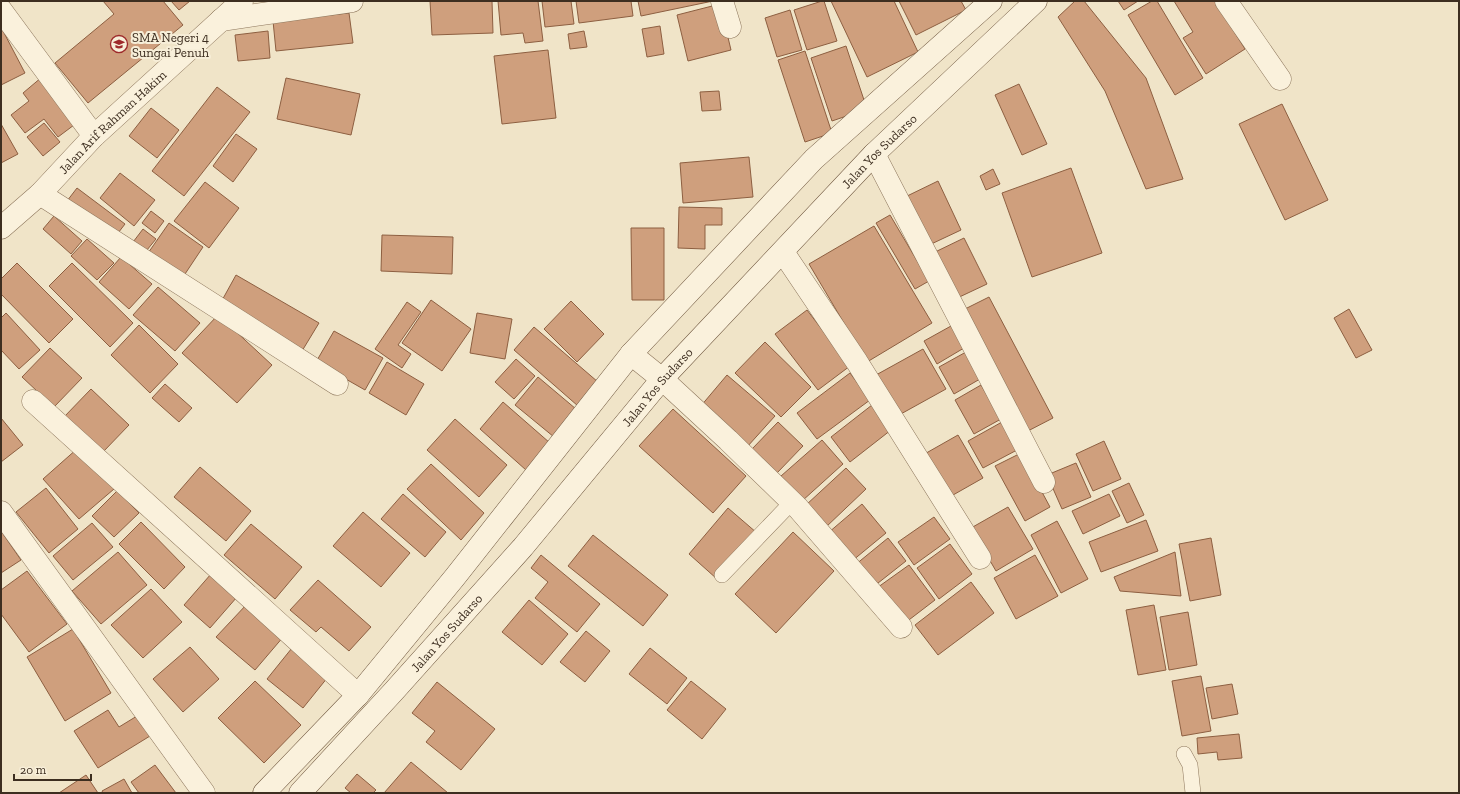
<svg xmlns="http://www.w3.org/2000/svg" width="1460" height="794" font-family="'Zilla Slab',serif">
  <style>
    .building { fill: #cf9f7d; stroke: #8d5f41 }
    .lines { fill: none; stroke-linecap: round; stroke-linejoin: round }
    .service-casing { stroke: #8d765c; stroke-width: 16 }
    .minor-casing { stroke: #8d765c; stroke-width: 23 }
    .tertiary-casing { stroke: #8d765c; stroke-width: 23 }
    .secondary-casing { stroke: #6f573f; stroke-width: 23 }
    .service { stroke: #faf1dc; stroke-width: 15 }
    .minor { stroke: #faf1dc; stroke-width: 22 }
    .tertiary { stroke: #faf1dc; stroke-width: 22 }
    .secondary { stroke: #faf1dc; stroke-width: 22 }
    .labels { text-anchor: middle; stroke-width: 4; stroke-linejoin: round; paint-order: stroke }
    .poi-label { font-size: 13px; fill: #3d2e20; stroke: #f7eed8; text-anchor: start }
    .street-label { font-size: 13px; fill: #3d2e20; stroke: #f7eed8 }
  </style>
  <rect width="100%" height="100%" fill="#f0e4c8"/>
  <!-- building -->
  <g class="building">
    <polygon points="103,1 163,1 183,25 88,103 55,63 114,14"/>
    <polygon points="171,1 190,1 179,10"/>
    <polygon points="430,1 492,1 493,33 432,35"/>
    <polygon points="498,1 538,1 543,41 525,43 523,33 501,35"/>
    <polygon points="542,1 571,1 574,24 545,27"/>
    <polygon points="576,1 631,1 633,16 579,23"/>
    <polygon points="638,1 713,1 641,16"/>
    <polygon points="822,1 824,1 837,41 807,50 794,10"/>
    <polygon points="831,1 894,1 918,52 867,77"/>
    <polygon points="899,1 961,1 966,10 916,35"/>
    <polygon points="1075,1 1084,1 1146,78 1183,179 1146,189 1105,91 1058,17"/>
    <polygon points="1118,1 1138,1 1124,10"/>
    <polygon points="1152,1 1157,1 1203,78 1175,95 1128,15"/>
    <polygon points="1174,1 1215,1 1245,49 1206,74 1183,38 1193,32"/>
    <polygon points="720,4 731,50 688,61 677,15"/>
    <polygon points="790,10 802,50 777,57 765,18"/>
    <polygon points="349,13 353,43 276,51 273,21"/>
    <polygon points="660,26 664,54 647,57 642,29"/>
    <polygon points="1,29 2,29 25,73 1,85"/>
    <polygon points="268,31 270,58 238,61 235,35"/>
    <polygon points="584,31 587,47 570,49 568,34"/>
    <polygon points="846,46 867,109 832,121 811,58"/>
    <polygon points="548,50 556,118 502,124 494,56"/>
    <polygon points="805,51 832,133 805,142 778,60"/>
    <polygon points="42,77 78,122 58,137 44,119 25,133 11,115 29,101 23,93"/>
    <polygon points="286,78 360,94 351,135 277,119"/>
    <polygon points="1019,84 1047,144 1022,155 995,95"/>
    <polygon points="217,87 250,112 184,196 152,171"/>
    <polygon points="719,91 721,110 702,111 700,92"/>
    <polygon points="1282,104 1328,200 1285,220 1239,124"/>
    <polygon points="151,108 179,130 157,158 129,136"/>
    <polygon points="44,123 60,142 43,156 27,137"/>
    <polygon points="1,124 18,154 1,163"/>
    <polygon points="236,134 257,149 233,182 213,166"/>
    <polygon points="749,157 753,197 683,203 680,163"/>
    <polygon points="1071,168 1102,253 1032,277 1002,193"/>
    <polygon points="993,169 1000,184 986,190 980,176"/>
    <polygon points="120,173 155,200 134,226 100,198"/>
    <polygon points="938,181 961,230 927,246 903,198"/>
    <polygon points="205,182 239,208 209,248 174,221"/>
    <polygon points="77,188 125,224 115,237 67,201"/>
    <polygon points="679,207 722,208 722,225 705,225 705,249 678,248"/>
    <polygon points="151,211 164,221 155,233 142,223"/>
    <polygon points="890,215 929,281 915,289 876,223"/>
    <polygon points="54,216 82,241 71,254 43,229"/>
    <polygon points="169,223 203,247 181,280 146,256"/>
    <polygon points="874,226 932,323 867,362 809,264"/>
    <polygon points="631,228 664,228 664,300 632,300"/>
    <polygon points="143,229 156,239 142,256 130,246"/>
    <polygon points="382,235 453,237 452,274 381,271"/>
    <polygon points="964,238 987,284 953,300 931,254"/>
    <polygon points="87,239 114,263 97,280 71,256"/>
    <polygon points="121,257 152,284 129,309 99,282"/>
    <polygon points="17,263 73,319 49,343 1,294 1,279"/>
    <polygon points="72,263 133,323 110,347 49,286"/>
    <polygon points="236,275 319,323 302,351 220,304"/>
    <polygon points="158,287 200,323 175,351 133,315"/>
    <polygon points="989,297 1053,418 1024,433 961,311"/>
    <polygon points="431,300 471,329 442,371 402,343"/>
    <polygon points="571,301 604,334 577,362 544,329"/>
    <polygon points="407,302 421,312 398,345 411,354 402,368 375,349"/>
    <polygon points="1349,309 1372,350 1356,358 1334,318"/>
    <polygon points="807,310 850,366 818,390 775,334"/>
    <polygon points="6,313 40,350 19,369 1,350 1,318"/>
    <polygon points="477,313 512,319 505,359 470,353"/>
    <polygon points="218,315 272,365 237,403 182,353"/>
    <polygon points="139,325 178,364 150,393 111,355"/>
    <polygon points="951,326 964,348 937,364 924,341"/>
    <polygon points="534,327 598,382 578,406 514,350"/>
    <polygon points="334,331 383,358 365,390 316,362"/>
    <polygon points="765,342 811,387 781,417 735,373"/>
    <polygon points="50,348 82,378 54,407 22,377"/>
    <polygon points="923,349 946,389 899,415 876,375"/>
    <polygon points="966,352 980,379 954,394 939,367"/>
    <polygon points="516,359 535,376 514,399 495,382"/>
    <polygon points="387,362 424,384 406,415 369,393"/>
    <polygon points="850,373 870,400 817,439 797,413"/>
    <polygon points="727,375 775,416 747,447 700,407"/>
    <polygon points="538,377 576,409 554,437 515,405"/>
    <polygon points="165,384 192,408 179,422 152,398"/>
    <polygon points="981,385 1001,419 974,434 955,400"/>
    <polygon points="91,389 129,425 103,452 64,417"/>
    <polygon points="503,402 550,443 526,470 480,429"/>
    <polygon points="872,405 891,430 850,462 831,437"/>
    <polygon points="673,409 746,476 713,513 639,446"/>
    <polygon points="1,418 23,445 1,462"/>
    <polygon points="455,419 507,465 479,497 427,450"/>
    <polygon points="778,422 803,446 777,473 752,449"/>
    <polygon points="1002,422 1017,450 983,468 968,441"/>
    <polygon points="958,435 983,478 946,499 921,456"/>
    <polygon points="822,440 843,464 802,501 781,476"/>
    <polygon points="1104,441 1121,479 1093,491 1076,454"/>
    <polygon points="78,448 114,489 79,519 43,479"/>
    <polygon points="1021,453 1050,507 1025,521 995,466"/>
    <polygon points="1076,463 1091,497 1062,509 1047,475"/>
    <polygon points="431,464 484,513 461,540 407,489"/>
    <polygon points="200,467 251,511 226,541 174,497"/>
    <polygon points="846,468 866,489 826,527 806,505"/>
    <polygon points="1129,483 1144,515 1127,523 1112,491"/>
    <polygon points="46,488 78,529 49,553 16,512"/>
    <polygon points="117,491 139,513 114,537 92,516"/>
    <polygon points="403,494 446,532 425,557 381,519"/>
    <polygon points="1109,494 1120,516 1083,534 1072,511"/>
    <polygon points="862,504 886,533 852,561 828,533"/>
    <polygon points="1008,507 1033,549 996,571 971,528"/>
    <polygon points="728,508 757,533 717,579 689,554"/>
    <polygon points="363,512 410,553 381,587 333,546"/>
    <polygon points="934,517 950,539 914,565 898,542"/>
    <polygon points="1146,520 1158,551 1101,572 1089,542"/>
    <polygon points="1057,521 1088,579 1061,593 1031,535"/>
    <polygon points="141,522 185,567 164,589 119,544"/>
    <polygon points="92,523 113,547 73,580 53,556"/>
    <polygon points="251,524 302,567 275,599 224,555"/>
    <polygon points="1,531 21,560 1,573"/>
    <polygon points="793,532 834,571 776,633 735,594"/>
    <polygon points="593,535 668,595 643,626 568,566"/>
    <polygon points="888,538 906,561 873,587 855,565"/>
    <polygon points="1211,538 1221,595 1190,601 1179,544"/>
    <polygon points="950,544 972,574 939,599 917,568"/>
    <polygon points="118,552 147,585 101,624 72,591"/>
    <polygon points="1175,552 1181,596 1120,591 1114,577"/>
    <polygon points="541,555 600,604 577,632 535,598 548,582 531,568"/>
    <polygon points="1035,555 1058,596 1016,619 994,578"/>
    <polygon points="909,565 935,600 901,626 874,590"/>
    <polygon points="27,571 67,624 29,652 1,614 1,590"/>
    <polygon points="211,574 237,597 210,628 184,605"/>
    <polygon points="318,580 371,627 349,651 321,627 316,632 290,610"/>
    <polygon points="971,582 994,613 938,655 915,625"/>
    <polygon points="151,589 182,622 143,658 111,625"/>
    <polygon points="529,600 568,634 542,665 502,632"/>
    <polygon points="247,604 284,636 255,670 216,637"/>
    <polygon points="1154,605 1166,670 1138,675 1126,610"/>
    <polygon points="1188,612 1197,665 1169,670 1160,617"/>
    <polygon points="73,629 111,693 65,721 27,657"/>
    <polygon points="586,631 610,651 585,682 560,662"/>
    <polygon points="296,643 332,672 303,708 267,679"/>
    <polygon points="190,647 219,679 183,712 153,679"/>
    <polygon points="650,648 687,678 667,704 629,674"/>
    <polygon points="1201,676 1211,731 1182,736 1172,681"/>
    <polygon points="255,681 301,725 264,763 218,718"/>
    <polygon points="691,681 726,709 702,739 667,710"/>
    <polygon points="437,682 495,729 461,770 426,742 435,731 412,713"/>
    <polygon points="1232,684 1238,714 1212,719 1206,688"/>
    <polygon points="108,710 119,727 137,716 150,736 98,768 74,731"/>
    <polygon points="1239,734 1242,758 1218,760 1217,752 1198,754 1197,738"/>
    <polygon points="411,762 448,793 384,793"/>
    <polygon points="155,765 176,793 139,793 131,782"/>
    <polygon points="357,774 376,790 373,793 351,793 345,788"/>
    <polygon points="86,775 98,793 59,793"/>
    <polygon points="124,779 132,793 103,793 102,791"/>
  </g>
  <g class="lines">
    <!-- service casing -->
    <g class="service-casing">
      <g id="service">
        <polyline points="722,575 792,502"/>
        <polyline points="1184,754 1190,765 1193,793"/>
      </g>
    </g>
    <!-- minor casing -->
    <g class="minor-casing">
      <g id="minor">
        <polyline points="722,1 730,27"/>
        <polyline points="1226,1 1280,79"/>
        <polyline points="1,10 94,136"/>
        <polyline points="221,20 352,1"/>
        <polyline points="874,154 1044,482"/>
        <polyline points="40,194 337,384"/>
        <polyline points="783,252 857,362 980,558"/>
        <polyline points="631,354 662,379 728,440 798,508 901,627"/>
        <polyline points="33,401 358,695"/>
        <polyline points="1,512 204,793"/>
      </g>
    </g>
    <!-- tertiary casing -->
    <g class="tertiary-casing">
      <g id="tertiary">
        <path id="s1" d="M1,228L40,194L94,136L242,1"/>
      </g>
    </g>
    <!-- secondary casing -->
    <g class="secondary-casing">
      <g id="secondary">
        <polyline points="264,793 358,695 455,577 631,354 814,159 991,1"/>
        <path id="s2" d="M300,793L394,691L523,547L662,379L874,154L1036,1"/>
      </g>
    </g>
    <!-- service -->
    <use href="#service" class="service"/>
    <!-- minor -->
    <use href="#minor" class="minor"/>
    <!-- tertiary -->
    <use href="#tertiary" class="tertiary"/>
    <!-- secondary -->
    <use href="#secondary" class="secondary"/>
  </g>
  <!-- icons -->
  <defs>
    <g id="school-ring" transform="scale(0.9)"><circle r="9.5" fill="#f7eed8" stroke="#9e2a2b" stroke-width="1.5"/><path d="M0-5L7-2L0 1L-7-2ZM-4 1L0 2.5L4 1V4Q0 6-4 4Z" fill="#9e2a2b"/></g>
  </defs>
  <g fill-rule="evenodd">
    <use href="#school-ring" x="119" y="44"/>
  </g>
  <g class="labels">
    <!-- poi labels -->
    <g class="poi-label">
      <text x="132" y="42">SMA Negeri 4<tspan x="132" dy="15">Sungai Penuh</tspan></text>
    </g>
    <!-- street labels -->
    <g class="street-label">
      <text dy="5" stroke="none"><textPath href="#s1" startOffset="154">Jalan Arif Rahman Hakim</textPath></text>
      <text dy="5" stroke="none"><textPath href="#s2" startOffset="865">Jalan Yos Sudarso</textPath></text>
      <text dy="5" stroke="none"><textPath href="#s2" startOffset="541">Jalan Yos Sudarso</textPath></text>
      <text dy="5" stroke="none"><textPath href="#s2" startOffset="217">Jalan Yos Sudarso</textPath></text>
    </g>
  </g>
  <!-- border -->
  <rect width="1460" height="794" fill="none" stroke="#3d2e20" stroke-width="4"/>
  <!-- scale -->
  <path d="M14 774v6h77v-6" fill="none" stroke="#3d2e20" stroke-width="2"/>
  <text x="20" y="774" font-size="12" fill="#3d2e20" stroke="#f7eed8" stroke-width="3" paint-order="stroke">20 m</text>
</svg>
